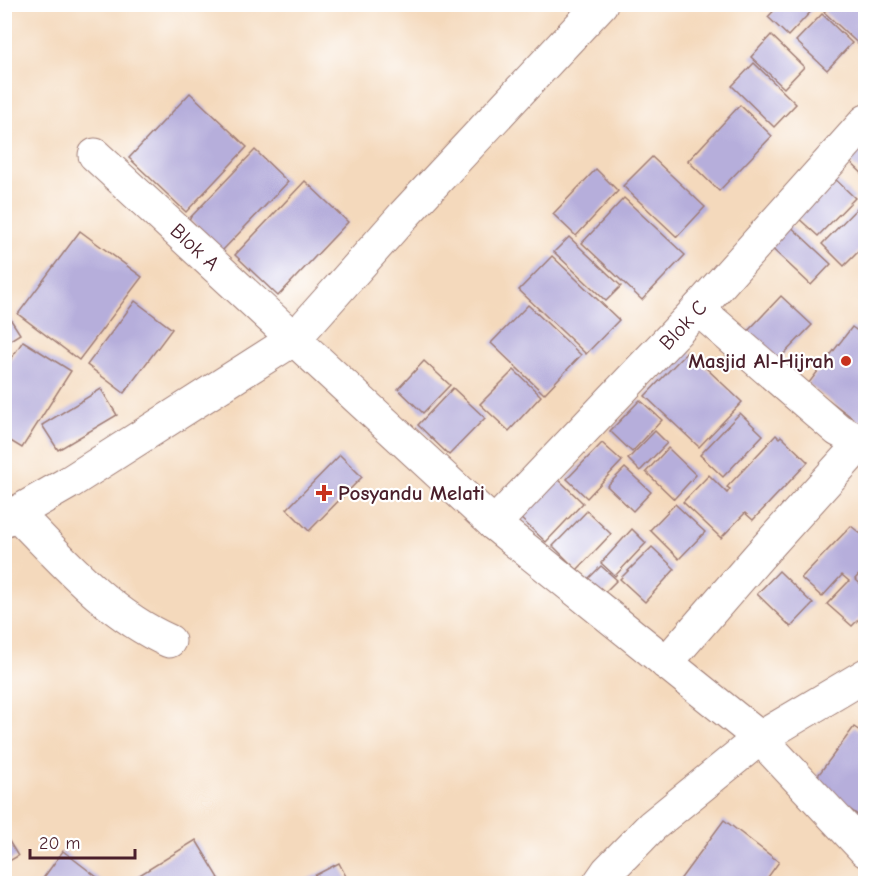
<svg xmlns="http://www.w3.org/2000/svg" width="870" height="888" font-family="'Comic Neue',sans-serif">
  <style>
    .building { fill: #b6aedb }
    .lines { fill: none; stroke-linecap: round; stroke-linejoin: round }
    .street-casing { stroke: #9f7c74; stroke-width: 35 }
    .street { stroke: #fff; stroke-width: 33 }
    .poi-dot { fill: #c8321e; stroke: #fff; stroke-width: 2 }
    .labels { text-anchor: middle; stroke-width: 4.5; stroke-linejoin: round; paint-order: stroke }
    .street-label { font-size: 21px; fill: #4a1f2b; stroke: #fff }
    .poi-label { font-size: 21px; font-weight: bold; fill: #4a1f2b; stroke: #fff; text-anchor: end }
  </style>
  <rect width="100%" height="100%" fill="#fff"/>
  <filter id="ink" filterUnits="userSpaceOnUse"><feTurbulence type="fractalNoise" baseFrequency=".0167" numOctaves="2"/><feDisplacementMap in="SourceGraphic" scale="12" xChannelSelector="R" yChannelSelector="G"/><feConvolveMatrix kernelMatrix="1 2 1 2 8 2 1 2 1" color-interpolation-filters="sRGB"/></filter>
  <filter id="wash" filterUnits="userSpaceOnUse"><feTurbulence type="fractalNoise" baseFrequency=".008" numOctaves="4" result="noise"/><feDisplacementMap in="SourceGraphic" scale="24" xChannelSelector="R" yChannelSelector="G"/><feGaussianBlur stdDeviation="1.35" result="paint"/><feColorMatrix in="noise" values="0 0 0 0 0 0 0 0 0 0 0 0 0 0 0 0 0 1.4 0 .05"/><feComposite in="paint" operator="in"/></filter>
  <g filter="url(#wash)">
    <rect width="100%" height="100%" fill="#f4d9bc"/>
    <g id="blocks">
      <!-- building -->
      <g class="building">
        <polygon points="780,4 818,4 788,36 768,17"/>
        <polygon points="831,4 866,4 866,51 824,12"/>
        <polygon points="822,14 852,43 827,70 796,41"/>
        <polygon points="771,35 804,67 784,88 751,57"/>
        <polygon points="754,63 796,104 774,127 732,86"/>
        <polygon points="190,93 247,147 186,212 129,158"/>
        <polygon points="740,105 772,136 719,191 688,161"/>
        <polygon points="866,139 866,177 847,159"/>
        <polygon points="255,150 288,182 222,251 189,219"/>
        <polygon points="652,157 705,207 677,237 623,186"/>
        <polygon points="596,169 618,191 576,236 553,214"/>
        <polygon points="833,177 855,198 818,236 796,216"/>
        <polygon points="305,181 348,222 278,296 235,255"/>
        <polygon points="624,198 685,255 642,300 582,243"/>
        <polygon points="862,203 866,206 866,244 844,266 822,244"/>
        <polygon points="785,221 831,264 811,285 765,242"/>
        <polygon points="80,231 142,277 79,360 18,314"/>
        <polygon points="569,237 621,286 606,301 554,252"/>
        <polygon points="552,256 619,320 586,354 519,290"/>
        <polygon points="781,296 812,325 775,363 745,334"/>
        <polygon points="135,301 172,329 124,393 87,365"/>
        <polygon points="528,305 581,355 544,394 491,343"/>
        <polygon points="4,309 20,334 4,344"/>
        <polygon points="852,327 866,337 866,414 859,423 808,384"/>
        <polygon points="23,341 71,371 22,448 4,437 4,369"/>
        <polygon points="688,351 742,402 699,447 645,396"/>
        <polygon points="424,361 450,385 423,413 398,389"/>
        <polygon points="514,370 541,396 509,431 480,404"/>
        <polygon points="453,388 485,418 449,455 418,425"/>
        <polygon points="101,389 117,415 58,450 42,425"/>
        <polygon points="640,400 662,420 632,452 610,431"/>
        <polygon points="740,413 763,435 723,477 700,455"/>
        <polygon points="655,431 667,443 640,471 628,459"/>
        <polygon points="776,435 779,438 781,436 808,462 753,520 745,513 721,538 683,502 709,475 727,493 730,489 727,487"/>
        <polygon points="602,443 622,461 587,498 567,479"/>
        <polygon points="668,448 696,475 674,499 646,472"/>
        <polygon points="340,455 362,477 309,531 287,509"/>
        <polygon points="625,468 651,492 633,511 607,486"/>
        <polygon points="556,477 583,503 546,542 519,517"/>
        <polygon points="675,504 705,532 679,559 650,530"/>
        <polygon points="587,511 611,534 577,570 553,546"/>
        <polygon points="851,526 866,538 866,567 855,579 866,589 866,612 852,626 827,604 849,581 842,575 822,597 801,578"/>
        <polygon points="632,529 646,543 615,576 601,563"/>
        <polygon points="652,547 675,569 645,602 620,579"/>
        <polygon points="601,566 617,580 601,596 586,581"/>
        <polygon points="779,571 813,604 791,627 757,594"/>
        <polygon points="854,727 866,735 866,821 813,782"/>
        <polygon points="724,820 779,862 763,884 682,884 679,881"/>
        <polygon points="4,833 18,856 4,864"/>
        <polygon points="196,840 219,878 211,884 125,884"/>
        <polygon points="63,851 106,884 39,884"/>
        <polygon points="339,863 350,884 298,884"/>
      </g>
    </g>
  </g>
  <g filter="url(#ink)">
    <use href="#blocks" fill-opacity="0" stroke="#9f7c74" stroke-width="1.5"/>
    <g class="lines">
      <!-- street casing -->
      <g class="street-casing">
        <g id="street">
          <polyline points="95,155 494,524 760,738 866,851"/>
          <polyline points="698,309 838,430 866,445"/>
          <path d="M16,513C62,560 108,614 169,641"/>
          <polyline points="4,520 70,482 294,339 404,215 601,4"/>
          <polyline points="494,524 698,309 866,121"/>
          <polyline points="666,663 759,556 861,443"/>
          <polyline points="599,884 608,871 652,826 760,738 866,675"/>
        </g>
      </g>
      <!-- street -->
      <use href="#street" class="street"/>
    </g>
  </g>
  <!-- markers -->
  <g class="poi-dot">
    <circle cx="846" cy="361" r="6"/>
    <path d="M321 484h6v6h6v6h-6v6h-6v-6h-6v-6h6z"/>
  </g>
  <g class="labels">
    <!-- street labels -->
    <g class="street-label">
      <text transform="translate(195 247) rotate(43)" y="7">Blok A</text>
      <text transform="translate(683 325) rotate(-47)" y="7">Blok C</text>
    </g>
    <!-- poi labels -->
    <g class="poi-label">
      <text x="834" y="368">Masjid Al-Hijrah</text>
      <text x="338" y="500" text-anchor="start">Posyandu Melati</text>
    </g>
  </g>
  <!-- margin -->
  <rect width="870" height="888" fill="none" stroke="#fff" stroke-width="24"/>
  <!-- scale -->
  <path d="M30 849v9h105v-9" fill="none" stroke="#4a1f2b" stroke-width="3"/>
  <text x="39" y="849" font-size="18" fill="#4a1f2b" stroke="#ffffff" stroke-width="4.5" paint-order="stroke">20 m</text>
</svg>
